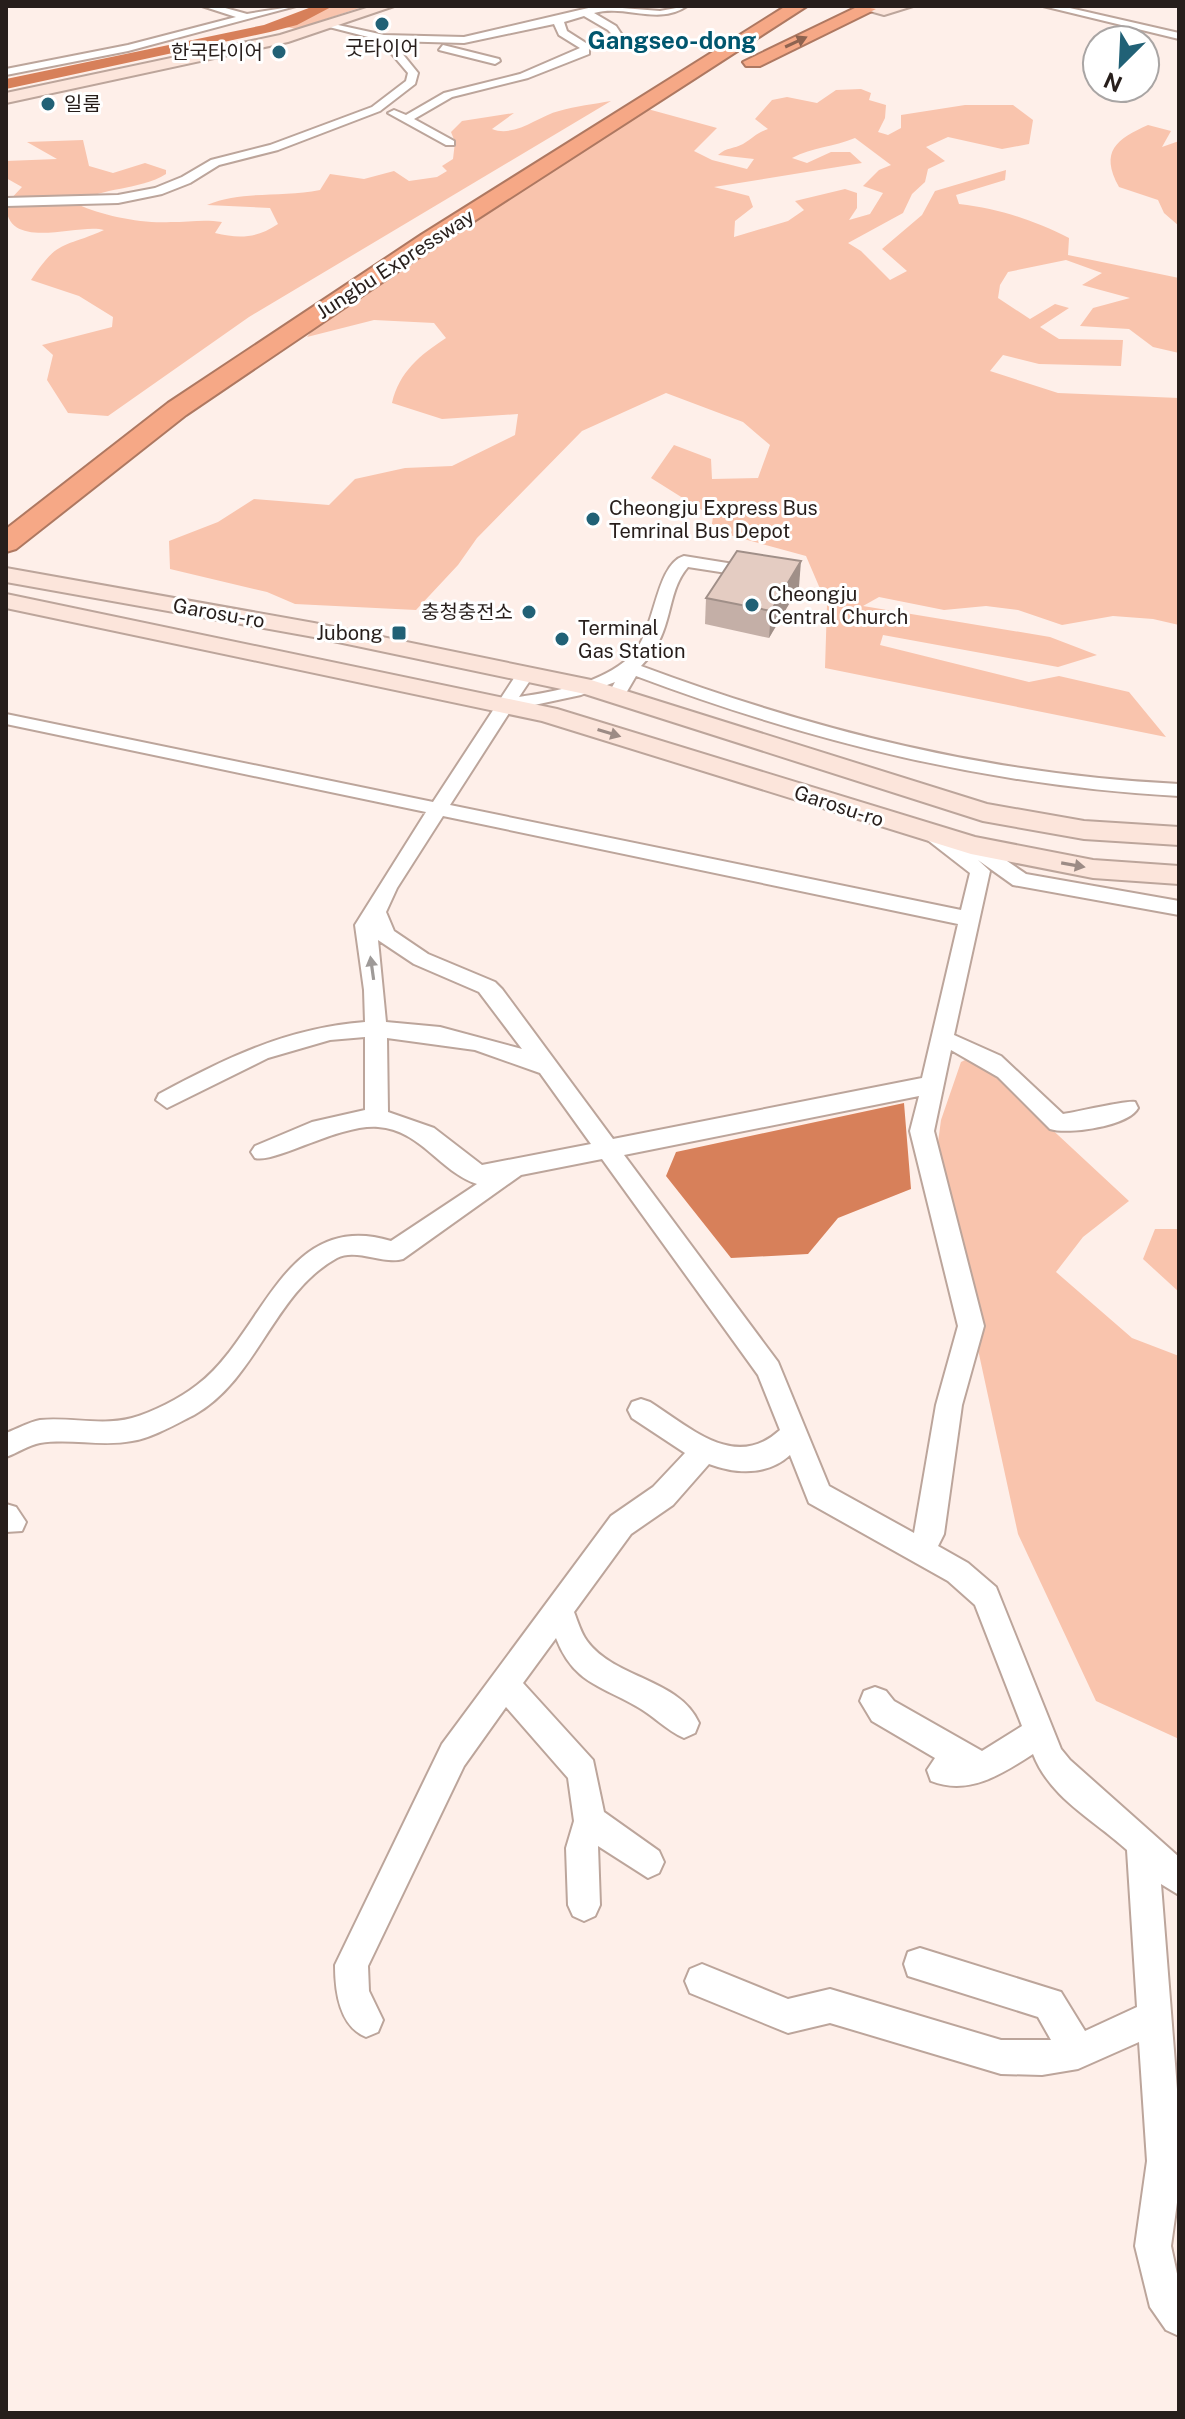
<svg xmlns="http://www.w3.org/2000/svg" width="1185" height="2419" font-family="'Public Sans','Noto Sans KR',sans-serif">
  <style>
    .green { fill: #f9c4ad; fill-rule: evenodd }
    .water { fill: #d7805a }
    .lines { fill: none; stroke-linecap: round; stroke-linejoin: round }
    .river { fill: #d7805a; fill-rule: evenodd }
    .street-casing { stroke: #bca59b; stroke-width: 4 }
    .secondary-casing { stroke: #bca59b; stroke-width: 4 }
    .highway-casing { stroke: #ae7861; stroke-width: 4 }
    .street { fill: #fff; fill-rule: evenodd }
    .secondary { fill: #fce5db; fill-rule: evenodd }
    .highway { fill: #f6a886; fill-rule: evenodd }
    .wall { fill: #c4afa7 }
    .shaded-wall { fill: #a08f88 }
    .building { fill: #e4ccc2; stroke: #a08f88; stroke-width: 2 }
    .oneway { fill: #8e6350 }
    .oneway2 { fill: #9c8b85 }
    .oneway3 { fill: #9e9a98 }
    .poi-dot { fill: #216176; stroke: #fff; stroke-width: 3 }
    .labels { text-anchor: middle; stroke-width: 6; stroke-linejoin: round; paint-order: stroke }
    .far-poi-label { font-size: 20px; fill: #271e1b; stroke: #fff; text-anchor: start }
    .far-street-label { font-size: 20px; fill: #271e1b; stroke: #fff }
    .far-quarter-label { font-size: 24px; font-weight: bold; fill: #00566e; stroke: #fff }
  </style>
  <rect width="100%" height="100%" fill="#feefe9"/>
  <!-- green -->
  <g class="green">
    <polygon points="330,6 365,6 296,29 282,26"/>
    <path d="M861,89L871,93L869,100L886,105L885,118L878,132L888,135L901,128V115L965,105H1013L1033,120L1029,144L1002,149L948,137L926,147L945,161L928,169L925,182L912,194L903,213L848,243L861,251L890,280L907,271L882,249L922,215L935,191L1006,170L1005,180L956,195L959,204C1000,209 1031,219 1069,238L1068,255L1179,278V353L1153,347L1129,329L1080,326L1093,308L1130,298L1082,285L1102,273L1066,260L1008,272L1000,285L998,298L1030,319L1055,304L1069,308L1040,327L1059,339L1123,340L1121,366L1039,364L1003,355L990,371L1058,393L1179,398V625L1153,619L1113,616L1062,625L1018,610L986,606L944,610L879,597L863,606L1050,637L1097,655L1058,667L883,635L880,645L1029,682L1059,676L1129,692L1166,737L825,668L827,605L806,556L711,530L713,517L651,478L674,445L711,459L712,479L758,478L770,445L743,422L666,393L582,431L477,538L458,565L416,610L295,604L267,592L170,569L169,541L218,522L254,499L329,505L355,479L405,468L452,466L515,435L518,414L442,419L392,403C399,372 420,355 446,338L434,323L374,320L307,337L319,321L644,108L717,128L694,151L712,160L747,169L754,159L718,155C727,147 734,149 743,144C753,138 756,133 768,129L755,119L772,100L787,97L817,103L836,90ZM855,138L891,165L879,170L863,186L883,193L870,214L849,220L857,208V193L845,189L795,201L804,210L788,221L734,237L735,221L753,207L749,196L714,187L862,163L850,152H831L807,163L792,158C813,147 833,147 855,138Z"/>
    <path d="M611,101L249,317L108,416L68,413L47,380L53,355L42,345L112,327L113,317L79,296L31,280C59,238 62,249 104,230C80,222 6,254 6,204L22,187L6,178V161L57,159L27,142L83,140L89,166L113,173L145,163L166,170V174C139,191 102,186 77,204C103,216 143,224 171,222C189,222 204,219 222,222L215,233C240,239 257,238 278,224L270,208L207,205C243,190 282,198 320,190L330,174L364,179L394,171L409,181L437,177L447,171L442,166L453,159L455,142L451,132L462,121L514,113L492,129C515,138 538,116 559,111C576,106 594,104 611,101Z"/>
    <path d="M1148,125L1171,131L1162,147L1179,141V226L1164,213L1158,200L1119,187C1099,151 1117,139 1148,125Z"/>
    <polygon points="973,1056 1129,1201 1083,1237 1056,1272 1132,1338 1179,1356 1179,1739 1096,1701 1018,1534 969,1308 933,1180 941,1120 961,1062"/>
    <polygon points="1155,1229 1179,1229 1179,1292 1143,1259"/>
  </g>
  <!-- water -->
  <polygon class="water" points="904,1103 911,1189 838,1218 808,1254 731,1258 666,1176 676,1152"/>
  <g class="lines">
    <!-- river -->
    <polygon class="river" points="314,6 333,6 297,25 270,32 6,89 6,79 264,25"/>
    <!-- street casing -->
    <g class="street-casing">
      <g id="street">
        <polygon points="202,6 218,6 247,14 296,6 128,51 6,75 6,69 128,45 236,17"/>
        <path d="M597,6L660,11L687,6C657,26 626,4 594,13L616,26L626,41L621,44L608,30L584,16L564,22L567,31L589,45V54L528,78L452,97L414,119L454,141V145H446L388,113L394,110L406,115L444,93L520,74L580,48L559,35L554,24L464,43L392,41L418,73L415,84L380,111L278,150L219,165L190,183L162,194L118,203L6,206V198L118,195L155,188L182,177L211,160L270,145L372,107L406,81L408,73L380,40L329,27V23L384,35L464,37Z"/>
        <polygon points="1043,6 1061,6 1179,33 1179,39"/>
        <polygon points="443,45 499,59 500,61 495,64 439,50"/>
        <path d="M684,556L746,566L754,571L746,576L688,567C664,595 676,631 641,666C816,731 991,775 1179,784V796C990,786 812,742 636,676L622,700L616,701L607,696L615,682L581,695L511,710L450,805L961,910L970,873L925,838L922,834L925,830L932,828L963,848L964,841H978L1026,874L1179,901V915L1013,885L978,860L990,871L954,1035L1001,1056L1063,1114C1077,1112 1127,1100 1135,1102L1138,1108C1129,1126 1068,1135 1050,1129L998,1077L951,1050L934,1131L984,1326L962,1405L944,1534L938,1546L968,1563L996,1587L1061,1749L1070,1760L1179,1857V1895L1161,1884L1179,2115V2188L1171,2246L1179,2283V2336L1166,2330L1150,2307L1135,2246L1147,2161L1139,2042L1078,2069L1042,2075L1001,2074L830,2023L788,2033L690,1993L685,1981L690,1969L702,1964L788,1999L830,1989L1001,2040H1051L1038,2017L908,1976L904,1964L908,1952L920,1948L1061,1992L1085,2031L1137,2007L1127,1850C1093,1819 1050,1798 1033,1754C1002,1774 969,1796 931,1781L927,1770L935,1758L872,1721L860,1701L864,1691L875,1687L886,1691L894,1701L982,1751L1022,1726L975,1605L948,1581L809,1503L790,1455C767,1476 736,1474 709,1464L673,1505L631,1534L574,1612C578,1622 581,1633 587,1641C615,1679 680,1679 699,1723L695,1733L684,1738C666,1730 653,1715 636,1706C599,1685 573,1682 556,1638L523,1683L593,1760L604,1812L659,1851L664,1862L659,1873L648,1878L598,1846L600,1905L595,1916L584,1921L573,1916L568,1905L566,1848L574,1821L568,1778L506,1707L464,1766L368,1966L369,1991L383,2020L378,2032L366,2037C339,2026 335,1991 335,1965L442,1744L611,1516L653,1487L685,1453L632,1418L628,1410L632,1402L641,1399L650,1402C691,1428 735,1471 780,1430L758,1375L602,1159L521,1175L403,1259C384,1265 356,1248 337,1258C273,1293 258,1379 194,1415C176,1424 152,1438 132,1441C102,1447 70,1438 40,1443C29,1445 17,1453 6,1457V1433C17,1429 29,1422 40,1420C69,1417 103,1426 132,1418C153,1412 179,1399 197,1385C263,1336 284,1208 391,1241L477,1184C440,1172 421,1130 378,1127C339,1124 274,1164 255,1158L251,1152L255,1146L312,1122L365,1110V1037L330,1040L268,1058L167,1108L156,1100L159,1094C226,1058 287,1028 365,1022L364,990L355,925L426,812L6,724V714L433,802L520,669H532L535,673L519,697C557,691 600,684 630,657C656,634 654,565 684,556ZM443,816L958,924L922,1078L613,1139L502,989L495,982L428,954L394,931L386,912L397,888ZM378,940L414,964L479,992L522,1049L440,1027L386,1022ZM387,1038L475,1050L540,1073L591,1144L482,1165L434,1128L388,1112ZM919,1096L910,1131L958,1326L936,1405L914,1533L829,1486L778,1362L624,1155Z"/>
        <polygon points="6,1504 16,1507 26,1522 22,1531 6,1532"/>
      </g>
    </g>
    <!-- secondary casing -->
    <g class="secondary-casing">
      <g id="secondary">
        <polygon points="373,6 394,6 288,42 6,103 6,93 280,35"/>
        <polygon points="852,6 913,6 884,15"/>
        <polygon points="6,568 314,623 591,680 987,804 1084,821 1179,827 1179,845 1084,839 983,821 585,694 314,637 6,582"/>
        <polygon points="6,594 557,709 975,837 1093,860 1179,866 1179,884 1093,878 971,854 542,721 6,608"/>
      </g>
    </g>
    <!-- highway casing -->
    <g class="highway-casing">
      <g id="highway">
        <polygon points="786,6 807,6 437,245 186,415 16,549 6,552 6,529 168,403 421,235"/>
        <polygon points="859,6 876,9 760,66 746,66 743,62"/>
      </g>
    </g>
    <!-- street -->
    <use href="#street" class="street"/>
    <!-- secondary -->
    <use href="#secondary" class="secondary"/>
    <!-- highway -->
    <use href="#highway" class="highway"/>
  </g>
  <!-- wall -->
  <polygon class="wall" points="799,587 769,638 705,624 706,598"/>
  <!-- shaded-wall -->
  <polygon class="shaded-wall" points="801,561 799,587 769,638 771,611"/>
  <!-- building -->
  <polygon class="building" points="737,551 801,561 771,611 706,598"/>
  <!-- one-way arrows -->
  <defs><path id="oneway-solid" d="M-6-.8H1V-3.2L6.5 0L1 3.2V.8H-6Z" transform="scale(2)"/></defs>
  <use class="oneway" href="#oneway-solid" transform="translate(796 42) rotate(-25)"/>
  <g class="oneway2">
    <use href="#oneway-solid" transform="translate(609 733) rotate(17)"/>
    <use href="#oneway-solid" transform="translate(1073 865) rotate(10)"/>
  </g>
  <use class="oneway3" href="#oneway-solid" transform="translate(372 968) rotate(-98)"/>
  <!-- markers -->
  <g class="poi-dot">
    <circle cx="382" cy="24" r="8"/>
    <circle cx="279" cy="52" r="8"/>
    <circle cx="48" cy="104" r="8"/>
    <circle cx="593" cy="519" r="8"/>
    <circle cx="752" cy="605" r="8"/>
    <circle cx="529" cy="612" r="8"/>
    <rect x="391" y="625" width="16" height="16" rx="4"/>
    <circle cx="562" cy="639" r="8"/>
  </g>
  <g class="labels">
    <!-- far-poi labels -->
    <g class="far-poi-label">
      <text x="382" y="55" text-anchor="middle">굿타이어</text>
      <text x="263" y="59" text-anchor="end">한국타이어</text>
      <text x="64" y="111">일룸</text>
      <text x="609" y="515">Cheongju Express Bus<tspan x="609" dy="23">Temrinal Bus Depot</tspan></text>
      <text x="768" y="601">Cheongju<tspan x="768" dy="23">Central Church</tspan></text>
      <text x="513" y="619" text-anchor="end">충청충전소</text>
      <text x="578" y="635">Terminal<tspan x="578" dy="23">Gas Station</tspan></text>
      <text x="383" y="640" text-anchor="end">Jubong</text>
    </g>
    <!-- far-street labels -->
    <g class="far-street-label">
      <text transform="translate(395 264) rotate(-33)" y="7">Jungbu Expressway</text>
      <text transform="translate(219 613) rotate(10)" y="7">Garosu-ro</text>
      <text transform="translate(839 806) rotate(18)" y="7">Garosu-ro</text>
    </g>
    <!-- far-quarter labels -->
    <g class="far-quarter-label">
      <text x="672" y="49">Gangseo-dong</text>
    </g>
  </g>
  <!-- border -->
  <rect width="1185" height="2419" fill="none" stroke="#271e1b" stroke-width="16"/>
  <!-- north arrow -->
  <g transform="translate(1121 64) rotate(204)"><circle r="38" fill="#ffffff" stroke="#a9a5a4" stroke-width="2"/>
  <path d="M0-6L14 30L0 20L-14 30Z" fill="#216176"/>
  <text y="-12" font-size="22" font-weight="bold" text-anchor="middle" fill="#271e1b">N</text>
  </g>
</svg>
